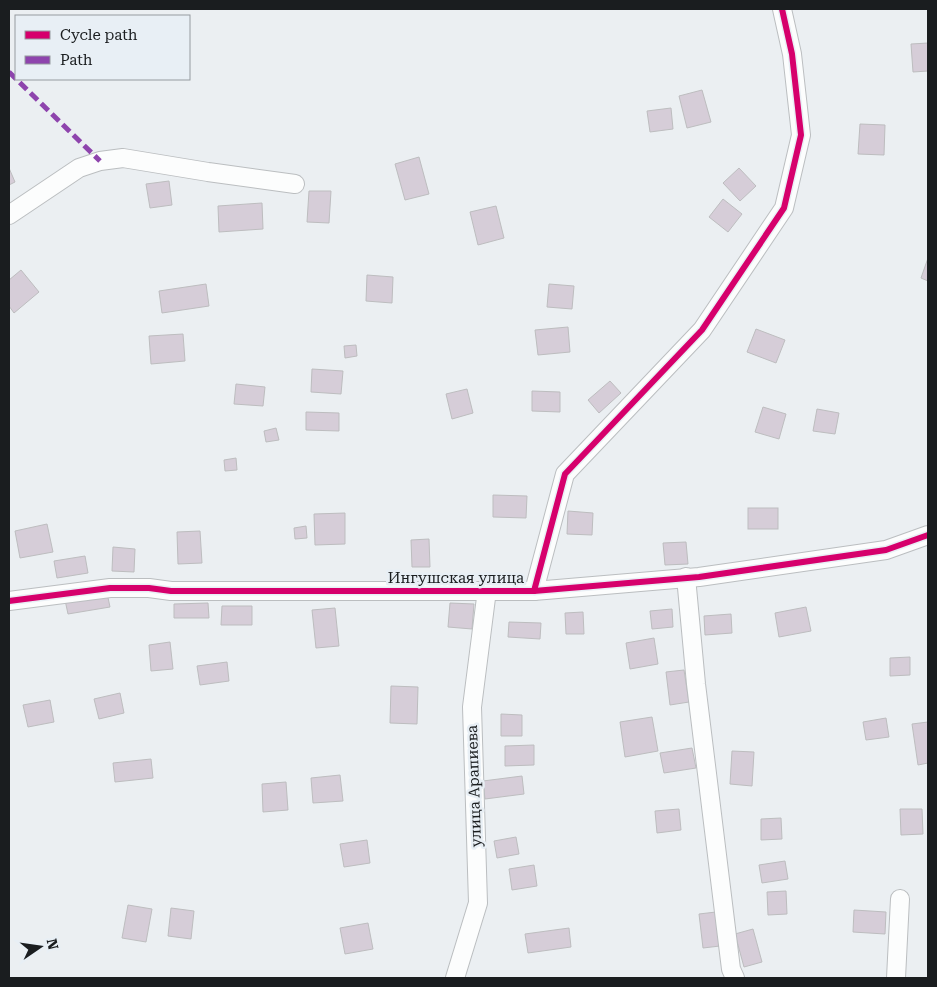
<svg xmlns="http://www.w3.org/2000/svg" width="937" height="987" font-family="'Roboto Serif',serif">
  <style>
    .building { fill: #d6cdd8; stroke: #bdbdbf }
    .lines { fill: none; stroke-linecap: round; stroke-linejoin: round }
    .minor-casing { stroke: #bbbec0; stroke-width: 20 }
    .minor { stroke: #fcfdfd; stroke-width: 18 }
    .quiet { stroke: #8e44ad; stroke-width: 5; stroke-dasharray: 10 5; stroke-linecap: butt }
    .cycleway-casing { stroke: #e8eff5; stroke-width: 9 }
    .cycleway { stroke: #d6006c; stroke-width: 6 }
    .labels { text-anchor: middle; stroke-width: 5; stroke-linejoin: round; paint-order: stroke }
    .street-label { font-size: 15px; fill: #1a1d1f; stroke: #e8eff5 }
  </style>
  <rect width="100%" height="100%" fill="#ebeff2"/>
  <!-- building -->
  <g class="building">
    <polygon points="928,43 928,71 913,72 911,44"/>
    <polygon points="702,90 711,122 687,128 679,96"/>
    <polygon points="671,108 673,129 650,132 647,111"/>
    <polygon points="860,124 885,125 884,155 858,154"/>
    <polygon points="419,157 429,194 405,200 395,164"/>
    <polygon points="9,168 15,182 9,185"/>
    <polygon points="739,168 756,186 740,201 723,183"/>
    <polygon points="169,181 172,205 150,208 146,184"/>
    <polygon points="309,191 331,191 329,223 307,222"/>
    <polygon points="723,199 742,214 728,232 709,217"/>
    <polygon points="262,203 263,229 219,232 218,206"/>
    <polygon points="496,206 504,238 478,245 470,212"/>
    <polygon points="928,258 928,281 921,278"/>
    <polygon points="21,270 39,292 14,313 9,306 9,280"/>
    <polygon points="367,275 393,277 392,303 366,301"/>
    <polygon points="206,284 209,306 162,313 159,291"/>
    <polygon points="549,284 574,286 572,309 547,307"/>
    <polygon points="568,327 570,352 538,355 535,330"/>
    <polygon points="756,329 785,340 776,363 747,352"/>
    <polygon points="183,334 185,361 151,364 149,336"/>
    <polygon points="356,345 357,356 345,358 344,346"/>
    <polygon points="312,369 343,371 341,394 311,392"/>
    <polygon points="610,381 621,393 599,413 588,400"/>
    <polygon points="236,384 265,387 263,406 234,404"/>
    <polygon points="467,389 473,413 452,419 446,394"/>
    <polygon points="532,391 560,392 560,412 532,411"/>
    <polygon points="763,407 786,414 779,439 755,432"/>
    <polygon points="817,409 839,413 835,434 813,431"/>
    <polygon points="306,412 339,413 339,431 306,430"/>
    <polygon points="276,428 279,440 266,442 264,431"/>
    <polygon points="236,458 237,470 225,471 224,460"/>
    <polygon points="493,495 527,496 526,518 493,517"/>
    <rect x="748" y="508" width="30" height="21"/>
    <polygon points="568,511 593,513 592,535 567,534"/>
    <polygon points="345,513 345,544 315,545 314,514"/>
    <polygon points="47,524 53,552 20,558 15,531"/>
    <polygon points="306,526 307,538 295,539 294,528"/>
    <polygon points="200,531 202,563 178,564 177,532"/>
    <polygon points="429,539 430,567 412,567 411,540"/>
    <polygon points="686,542 688,564 665,565 663,543"/>
    <polygon points="113,547 135,549 134,572 112,571"/>
    <polygon points="85,556 88,573 57,578 54,561"/>
    <polygon points="107,593 110,607 68,614 65,600"/>
    <polygon points="208,603 209,618 174,618 174,604"/>
    <polygon points="450,603 474,604 472,629 448,627"/>
    <polygon points="222,606 252,606 252,625 221,625"/>
    <polygon points="806,607 811,631 779,637 775,613"/>
    <polygon points="335,608 339,646 316,648 312,610"/>
    <polygon points="672,609 673,627 652,629 650,611"/>
    <polygon points="583,612 584,634 566,634 565,613"/>
    <polygon points="731,614 732,633 705,635 704,616"/>
    <polygon points="509,622 541,623 540,639 508,637"/>
    <polygon points="654,638 658,664 630,669 626,643"/>
    <polygon points="170,642 173,669 151,671 149,645"/>
    <polygon points="910,657 910,675 890,676 890,658"/>
    <polygon points="227,662 229,681 200,685 197,666"/>
    <polygon points="684,670 689,702 670,705 666,672"/>
    <polygon points="391,686 418,687 417,724 390,723"/>
    <polygon points="120,693 124,713 99,719 94,699"/>
    <polygon points="50,700 54,722 28,727 23,705"/>
    <polygon points="501,714 522,715 522,736 501,736"/>
    <polygon points="652,717 658,751 625,757 620,722"/>
    <polygon points="886,718 889,737 866,740 863,722"/>
    <polygon points="928,722 928,763 918,765 912,724"/>
    <polygon points="534,745 534,765 505,766 505,746"/>
    <polygon points="692,748 696,768 664,773 660,753"/>
    <polygon points="732,751 754,752 752,786 730,784"/>
    <polygon points="151,759 153,778 115,782 113,763"/>
    <polygon points="340,775 343,801 313,803 311,778"/>
    <polygon points="522,776 524,794 485,799 483,781"/>
    <polygon points="286,782 288,810 263,812 262,784"/>
    <polygon points="679,809 681,830 657,833 655,811"/>
    <polygon points="900,809 922,809 923,834 901,835"/>
    <polygon points="781,818 782,839 761,840 761,819"/>
    <polygon points="516,837 519,854 497,858 494,841"/>
    <polygon points="367,840 370,863 344,867 340,844"/>
    <polygon points="785,861 788,879 762,883 759,865"/>
    <polygon points="534,865 537,886 512,890 509,869"/>
    <polygon points="786,891 787,914 768,915 767,892"/>
    <polygon points="128,905 152,909 146,942 122,938"/>
    <polygon points="171,908 194,911 191,939 168,936"/>
    <polygon points="854,910 886,912 885,934 853,932"/>
    <polygon points="716,912 720,946 703,948 699,914"/>
    <polygon points="368,923 373,949 345,954 340,928"/>
    <polygon points="569,928 571,947 528,953 525,934"/>
    <polygon points="753,929 762,962 744,967 735,934"/>
  </g>
  <g class="lines">
    <!-- minor casing -->
    <g class="minor-casing">
      <g id="minor">
        <polyline points="9,215 79,168 100,161 123,158 208,172 295,184"/>
        <polyline points="686,577 696,684 731,969 735,978"/>
        <polyline points="534,591 565,474 702,330 784,208 801,135 792,54 782,9"/>
        <polyline points="9,601 110,588 149,588 171,591 534,591 699,577 886,550 928,535"/>
        <polyline points="455,978 478,903 472,707 487,590"/>
        <polyline points="896,978 900,899"/>
      </g>
    </g>
    <!-- minor -->
    <use href="#minor" class="minor"/>
    <!-- quiet -->
    <polyline class="quiet" points="9,72 100,161"/>
    <!-- cycleway casing -->
    <g class="cycleway-casing">
      <g id="cycleway">
        <polyline points="534,591 565,474 702,330 784,208 801,135 792,54 782,9"/>
        <polyline points="9,601 110,588 149,588 171,591 534,591 699,577 886,550 928,535"/>
      </g>
    </g>
    <!-- cycleway -->
    <use href="#cycleway" class="cycleway"/>
  </g>
  <g class="labels">
    <!-- street labels -->
    <g class="street-label">
      <text x="456" y="583">Ингушская улица</text>
      <text transform="translate(474 786) rotate(-92)" y="5">улица Арапиева</text>
    </g>
  </g>
  <!-- border -->
  <rect width="937" height="987" fill="none" stroke="#1a1d1f" stroke-width="20"/>
  <!-- legend -->
  <rect x="15" y="15" width="175" height="65" fill="#e8eff5" stroke="#969b9f"/>
  <rect x="25" y="31" width="25" height="8" fill="#d6006c" stroke="#969b9f"/>
  <text x="60" y="40" font-size="15" fill="#1a1d1f">Cycle path</text>
  <rect x="25" y="56" width="25" height="8" fill="#8e44ad" stroke="#969b9f"/>
  <text x="60" y="65" font-size="15" fill="#1a1d1f">Path</text>
  <!-- north arrow -->
  <g transform="translate(40 947) rotate(77)" stroke="#e8eff5" stroke-width="4" paint-order="stroke">
  <path d="M0-4L9 19L0 12L-9 19Z" fill="#1a1d1f"/>
  <text y="-8" font-size="14" font-weight="bold" text-anchor="middle" fill="#1a1d1f">N</text>
  </g>
</svg>
